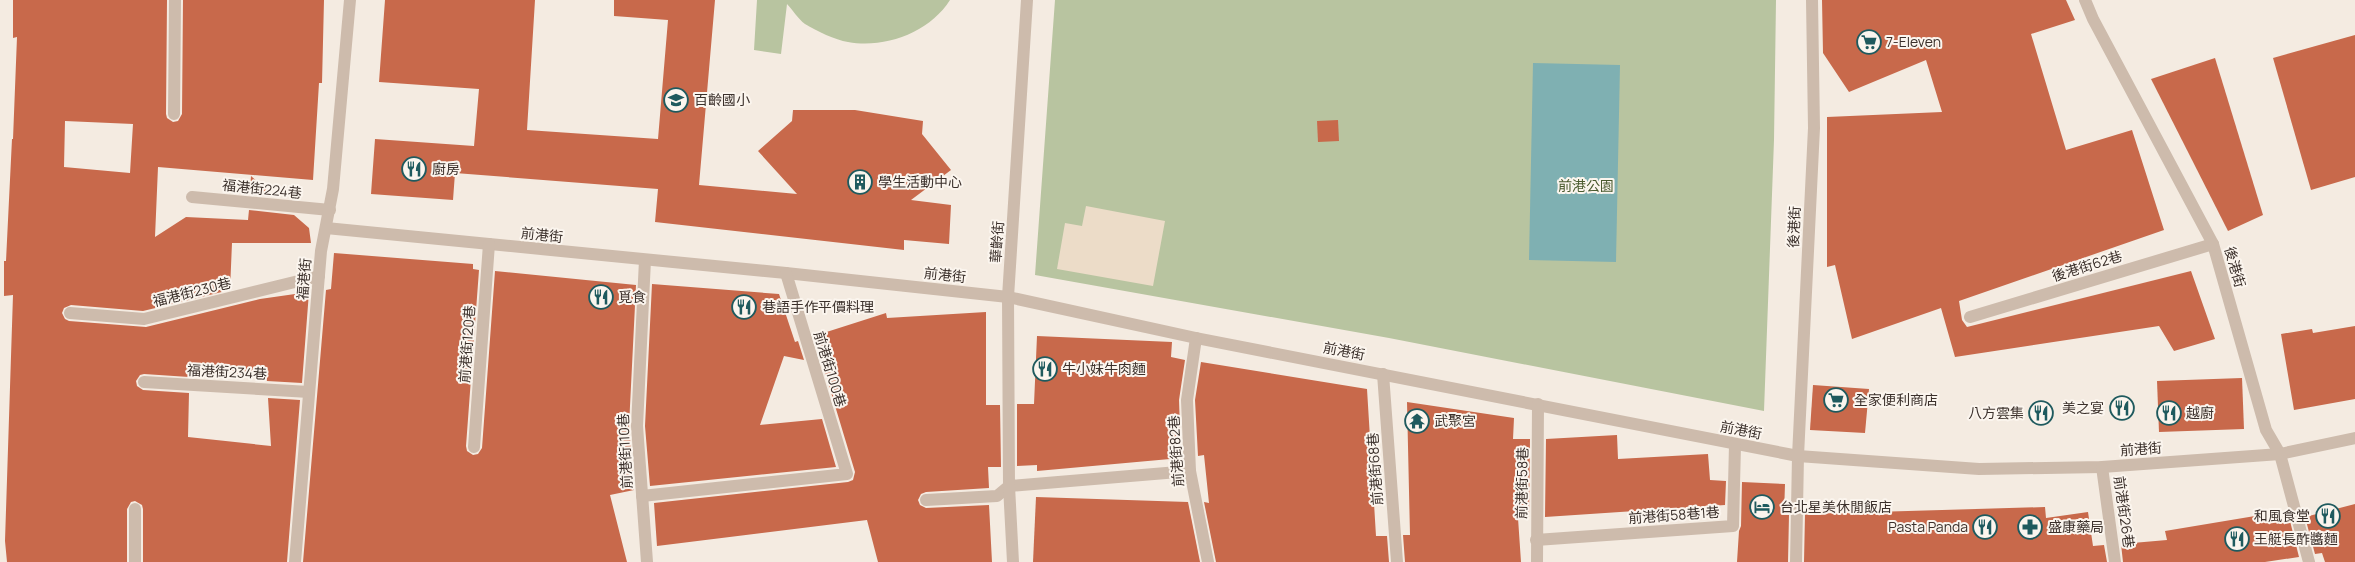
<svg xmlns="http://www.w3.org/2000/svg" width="2355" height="562" font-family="Manrope,'Noto Sans TC',sans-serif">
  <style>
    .green { fill: #b8c4a0 }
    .plaza { fill: #ecdcc8 }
    .water { fill: #7fb0b2 }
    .building { fill: #c8694b; fill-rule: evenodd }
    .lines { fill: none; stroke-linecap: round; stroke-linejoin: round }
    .minor { stroke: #cdbbac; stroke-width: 12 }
    .labels { text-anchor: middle; stroke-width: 4; stroke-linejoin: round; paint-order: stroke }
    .poi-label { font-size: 14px; fill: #3b302b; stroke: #fbf5ee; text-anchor: start }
    .park-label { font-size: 14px; fill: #4a5a2e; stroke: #fbf5ee }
    .street-label { font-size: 14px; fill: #3b302b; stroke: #fbf5ee }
  </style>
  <rect width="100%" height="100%" fill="#f4ebe1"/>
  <!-- green -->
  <g class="green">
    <path d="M757,0H950C930,32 885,49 848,42C835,40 817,31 805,24C798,19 793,10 787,4L781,54L754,50Z"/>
    <polygon points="1055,0 1776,0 1774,140 1764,411 1389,338 1035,275"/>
  </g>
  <!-- plaza -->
  <polygon class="plaza" points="1086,206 1165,221 1153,286 1057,269 1065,223 1082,226"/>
  <!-- water -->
  <polygon class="water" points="1533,63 1620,65 1616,262 1529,260"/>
  <!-- building -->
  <g class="building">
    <path d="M13,0H167L166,114L167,118L173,122L178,121L182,114L183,0H324L322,83H319L313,180L158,167L155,237L186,217L248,220L249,210L294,215L309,228L311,243H232L230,290L143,311L71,305L64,308L62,313L65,319L69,321L146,327L260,299L309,292L302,383L267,381L266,377L232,375V369L189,368V377L144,374L140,375L136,381L137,386L143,390L189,393L188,437L271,446L268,398L300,400L287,562H143V509L142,505L135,501L131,502L127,509V562H7L5,541L13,295L4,296V261H6L12,139H13L17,37L13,38ZM65,121L133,124L130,173L64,167Z"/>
    <polygon points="385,0 535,0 527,130 658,139 668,20 614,16 614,0 715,0 699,185 797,194 758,151 792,121 793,110 855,110 923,121 922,134 951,170 911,200 951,205 949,244 904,240 904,250 655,222 658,189 455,173 453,200 371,194 375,139 474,146 479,89 379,82"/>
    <polygon points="1822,0 2066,0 2075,20 2031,34 2066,150 2132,130 2164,230 1959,301 1962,320 1967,327 2191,271 2215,339 2174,351 2159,326 1955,357 1941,308 1852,339 1835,265 1827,267 1827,117 1942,112 1926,60 1849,92 1823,53"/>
    <polygon points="2355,35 2355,177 2311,190 2273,58"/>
    <polygon points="2215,58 2263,215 2228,231 2151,79"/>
    <polygon points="1338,120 1339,141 1318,142 1317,121"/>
    <polygon points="251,176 274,197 250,194"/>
    <polygon points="334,253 473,264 473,269 479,270 466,446 467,451 473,455 478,454 482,448 495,271 636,285 629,426 634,490 610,495 627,562 303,562 326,290 331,289"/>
    <polygon points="652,284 779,294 795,342 798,341 804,360 784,356 760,425 822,419 836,467 650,486 645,426"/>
    <polygon points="986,312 986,405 1000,405 1001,467 988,467 989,488 926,492 921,494 918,500 920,505 926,508 989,505 992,562 878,562 867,520 657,546 654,503 848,482 853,480 855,472 814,336 886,313 887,318"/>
    <polygon points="2355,326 2355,399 2294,410 2281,334 2312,329 2313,333"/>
    <polygon points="1037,336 1172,342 1171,357 1185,360 1179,400 1181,458 1037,471 1037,465 1017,466 1017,404 1034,404"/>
    <polygon points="1201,362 1367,389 1376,536 1387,536 1389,562 1216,562 1204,502 1209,503 1204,455 1198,456 1195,400"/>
    <polygon points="2242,378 2244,429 2159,432 2157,381"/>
    <polygon points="1813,385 1869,389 1865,433 1810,430"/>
    <polygon points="1407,402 1514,418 1513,439 1530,439 1529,518 1518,518 1521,562 1405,562 1403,535 1410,535"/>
    <polygon points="1617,435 1618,459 1708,454 1710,480 1726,481 1725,505 1545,517 1546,439"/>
    <polygon points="1742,482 1785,484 1784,515 1789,515 1788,562 1737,562 1739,531 1741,526"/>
    <polygon points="1036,497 1188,502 1200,562 1033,562"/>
    <polygon points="2355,504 2355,562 2325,562 2322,553 2315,554 2305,517"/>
    <polygon points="2045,507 2046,518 2088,512 2093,546 2104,545 2107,562 1804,562 1805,514"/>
    <polygon points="2279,512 2281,523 2290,521 2299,557 2265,562 2123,562 2121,544 2167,540 2165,531"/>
  </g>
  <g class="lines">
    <!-- minor -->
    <g class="minor">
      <polyline points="2085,0 2093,19 2213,244 2266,430 2280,454 2309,562"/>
      <polyline points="174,114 175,0"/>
      <polyline points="192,197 330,210"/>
      <polyline points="326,228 786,273 1008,297 1196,338 1798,456 1979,469 2102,467 2280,454 2355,438"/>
      <polyline points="645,260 637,426 647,562"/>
      <polyline points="70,313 144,319 319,276"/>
      <polyline points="1970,317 2213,244"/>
      <polyline points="1196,338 1187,400 1190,471 1208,562"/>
      <polyline points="1383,374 1397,562"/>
      <polyline points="144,382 309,392"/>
      <polyline points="474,447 489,244"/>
      <polyline points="2102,467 2115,562"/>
      <polyline points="642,496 847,474 786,273"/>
      <polyline points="926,500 997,496 1009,486 1190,471"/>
      <polyline points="1536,540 1733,526 1735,445"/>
      <polyline points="135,562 135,509"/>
      <polyline points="295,562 321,251 333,189 350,0"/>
      <polyline points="1013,562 1009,486 1008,297 1027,0"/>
      <polyline points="1537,562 1538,404"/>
      <polyline points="1796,562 1798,456 1814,128 1812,0"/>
    </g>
  </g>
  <!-- icons -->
  <defs>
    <g id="supermarket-ring" transform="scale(1.25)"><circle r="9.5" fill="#fbf5ee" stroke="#1f5a5e" stroke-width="1.5"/><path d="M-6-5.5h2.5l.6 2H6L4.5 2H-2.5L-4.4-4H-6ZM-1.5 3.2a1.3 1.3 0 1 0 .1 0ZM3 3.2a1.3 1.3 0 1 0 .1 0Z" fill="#1f5a5e"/></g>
    <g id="school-ring" transform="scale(1.25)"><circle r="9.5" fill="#fbf5ee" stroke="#1f5a5e" stroke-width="1.5"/><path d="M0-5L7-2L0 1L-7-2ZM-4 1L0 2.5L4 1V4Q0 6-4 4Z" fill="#1f5a5e"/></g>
    <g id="restaurant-ring" transform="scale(1.25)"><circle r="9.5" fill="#fbf5ee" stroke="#1f5a5e" stroke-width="1.5"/><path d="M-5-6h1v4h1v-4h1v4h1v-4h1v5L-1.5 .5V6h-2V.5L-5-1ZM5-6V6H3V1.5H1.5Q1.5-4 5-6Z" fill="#1f5a5e"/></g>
    <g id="building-ring" transform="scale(1.25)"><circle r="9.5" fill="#fbf5ee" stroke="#1f5a5e" stroke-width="1.5"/><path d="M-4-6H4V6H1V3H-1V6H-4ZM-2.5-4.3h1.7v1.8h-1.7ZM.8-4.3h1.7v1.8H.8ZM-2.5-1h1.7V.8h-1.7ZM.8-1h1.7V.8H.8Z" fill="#1f5a5e"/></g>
    <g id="temple-ring" transform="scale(1.25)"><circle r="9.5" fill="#fbf5ee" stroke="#1f5a5e" stroke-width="1.5"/><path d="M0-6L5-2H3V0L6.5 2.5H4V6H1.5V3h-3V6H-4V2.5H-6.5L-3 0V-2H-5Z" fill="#1f5a5e"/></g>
    <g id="hotel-ring" transform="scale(1.25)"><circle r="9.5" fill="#fbf5ee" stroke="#1f5a5e" stroke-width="1.5"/><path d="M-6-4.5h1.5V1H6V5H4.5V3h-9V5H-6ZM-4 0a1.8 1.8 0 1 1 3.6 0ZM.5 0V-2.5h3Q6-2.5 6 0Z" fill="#1f5a5e"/></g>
    <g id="pharmacy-ring" transform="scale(1.25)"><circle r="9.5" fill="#fbf5ee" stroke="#1f5a5e" stroke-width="1.5"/><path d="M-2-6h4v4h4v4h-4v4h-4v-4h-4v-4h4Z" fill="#1f5a5e"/></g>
  </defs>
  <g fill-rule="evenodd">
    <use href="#supermarket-ring" x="1869" y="42"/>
    <use href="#school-ring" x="676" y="100"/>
    <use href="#restaurant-ring" x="414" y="169"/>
    <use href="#building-ring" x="860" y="182"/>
    <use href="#restaurant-ring" x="601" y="297"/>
    <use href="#restaurant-ring" x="744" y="307"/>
    <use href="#restaurant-ring" x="1045" y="369"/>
    <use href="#supermarket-ring" x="1836" y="400"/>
    <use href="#restaurant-ring" x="2122" y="408"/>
    <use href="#restaurant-ring" x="2041" y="413"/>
    <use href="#restaurant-ring" x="2169" y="413"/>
    <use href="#temple-ring" x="1417" y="421"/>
    <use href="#hotel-ring" x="1762" y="507"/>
    <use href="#restaurant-ring" x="2328" y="516"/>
    <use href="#restaurant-ring" x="1985" y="527"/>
    <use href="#pharmacy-ring" x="2030" y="527"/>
    <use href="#restaurant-ring" x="2237" y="539"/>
  </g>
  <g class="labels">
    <!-- poi labels -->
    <g class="poi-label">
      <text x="1886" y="47">7-Eleven</text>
      <text x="694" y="105">百齡國小</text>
      <text x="432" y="174">廚房</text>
      <text x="878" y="187">學生活動中心</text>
      <text x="618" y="302">覓食</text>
      <text x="762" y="312">巷語手作平價料理</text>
      <text x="1062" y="374">牛小妹牛肉麵</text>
      <text x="1854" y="405">全家便利商店</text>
      <text x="2104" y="413" text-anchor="end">美之宴</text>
      <text x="2024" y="418" text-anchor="end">八方雲集</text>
      <text x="2186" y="418">越廚</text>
      <text x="1434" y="426">武聚宮</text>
      <text x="1780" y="512">台北星美休閒飯店</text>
      <text x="2310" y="521" text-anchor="end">和風食堂</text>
      <text x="1968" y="532" text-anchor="end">Pasta Panda</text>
      <text x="2048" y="532">盛康藥局</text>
      <text x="2254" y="544">王艇長酢醬麵</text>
    </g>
    <!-- park labels -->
    <g class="park-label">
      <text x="1586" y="191">前港公園</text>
    </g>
    <!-- street labels -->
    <g class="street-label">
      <text transform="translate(262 189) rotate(6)" y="5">福港街224巷</text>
      <text transform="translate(1794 227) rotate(-87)" y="5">後港街</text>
      <text transform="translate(542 235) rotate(6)" y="5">前港街</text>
      <text transform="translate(997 242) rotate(-86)" y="5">華齡街</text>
      <text transform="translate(2087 266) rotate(-17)" y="5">後港街62巷</text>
      <text transform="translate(2235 267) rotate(74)" y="5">後港街</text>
      <text transform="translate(945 275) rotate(6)" y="5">前港街</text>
      <text transform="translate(304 279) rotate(-85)" y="5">福港街</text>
      <text transform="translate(192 292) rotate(-14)" y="5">福港街230巷</text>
      <text transform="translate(467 344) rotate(-86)" y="5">前港街120巷</text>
      <text transform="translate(1344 351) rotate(11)" y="5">前港街</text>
      <text transform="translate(830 369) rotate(73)" y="5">前港街100巷</text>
      <text transform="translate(227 372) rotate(3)" y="5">福港街234巷</text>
      <text transform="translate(1741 430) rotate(11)" y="5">前港街</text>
      <text transform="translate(2141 449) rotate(-4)" y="5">前港街</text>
      <text transform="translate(625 451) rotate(-93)" y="5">前港街110巷</text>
      <text transform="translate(1176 451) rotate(-94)" y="5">前港街82巷</text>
      <text transform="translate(1375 469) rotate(-94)" y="5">前港街68巷</text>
      <text transform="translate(1522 483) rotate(-89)" y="5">前港街58巷</text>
      <text transform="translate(2124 512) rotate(82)" y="5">前港街26巷</text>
      <text transform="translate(1674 515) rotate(-4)" y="5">前港街58巷1巷</text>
    </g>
  </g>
</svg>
